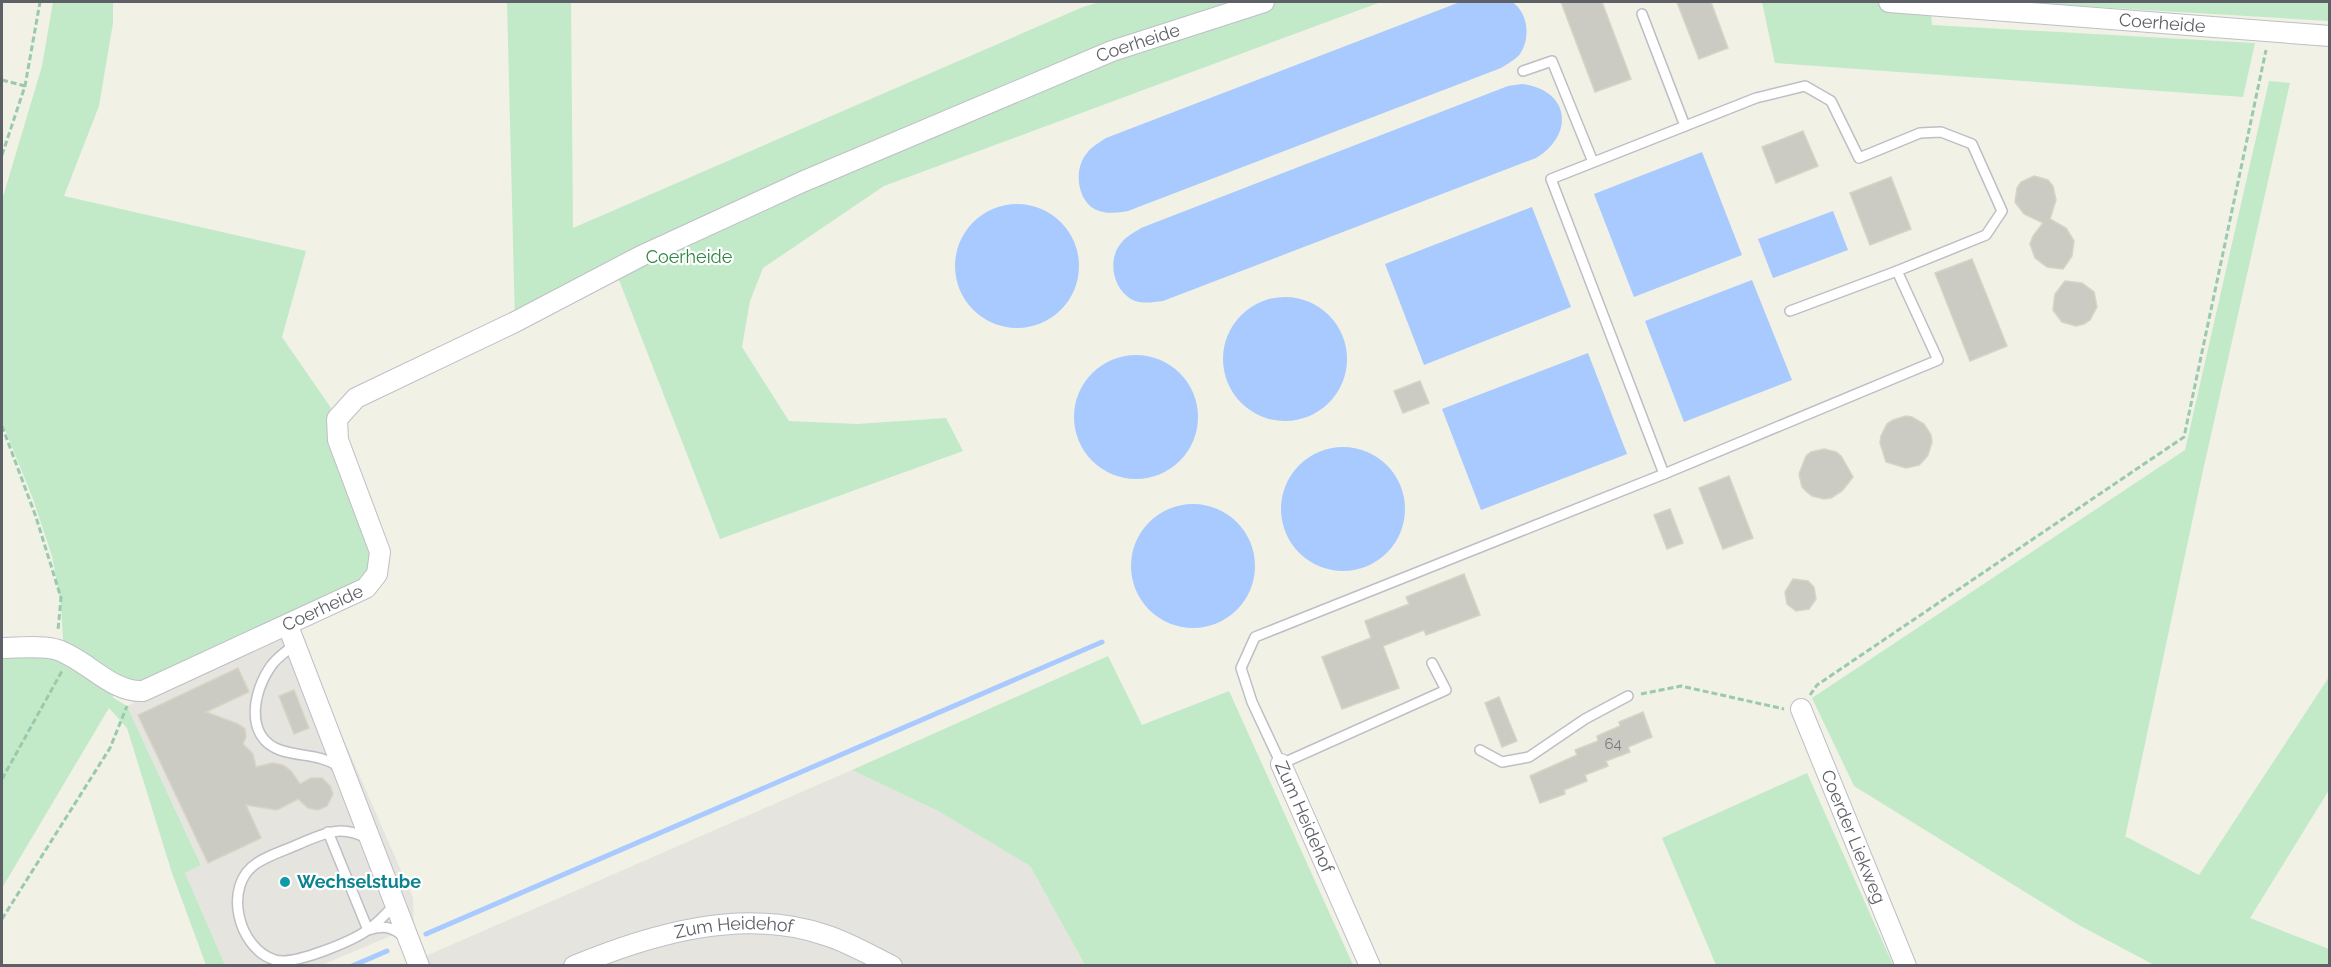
<svg xmlns="http://www.w3.org/2000/svg" width="2331" height="967" font-family="Raleway,sans-serif">
  <style>
    .industrial { fill: #e5e4de }
    .green { fill: #c2eac9 }
    .water { fill: #a8caff }
    .lines { fill: none; stroke-linecap: round; stroke-linejoin: round }
    .stream { stroke: #a8caff; stroke-width: 5 }
    .building { fill: #cccbc3; stroke: #d6d4c4; stroke-width: 1.5 }
    .service-casing { stroke: #bebfc6; stroke-width: 12 }
    .minor-casing { stroke: #bebfc6; stroke-width: 22 }
    .path { stroke: #99c9af; stroke-width: 3; stroke-dasharray: 6 3; stroke-linecap: butt }
    .service { stroke: #fff; stroke-width: 9 }
    .minor { stroke: #fff; stroke-width: 20 }
    .culture-dot { fill: #0f9aa8; stroke: #fff; stroke-width: 2 }
    .labels { text-anchor: middle; stroke-width: 4.5; stroke-linejoin: round; paint-order: stroke }
    .number-label { font-size: 15px; fill: #7a7b7f }
    .street-label { font-size: 18px; fill: #5e6068; stroke: #fff }
    .park-label { font-size: 18px; fill: #2f8642; stroke: #fff }
    .culture-label { font-size: 18px; font-weight: bold; fill: #0d838f; stroke: #fff; text-anchor: start }
  </style>
  <rect width="100%" height="100%" fill="#f1f1e6"/>
  <!-- industrial -->
  <g class="industrial">
    <polygon points="295,628 413,898 414,926 322,965 225,965 185,873 201,864 127,706"/>
    <polygon points="852,770 938,811 1030,866 1085,965 403,966"/>
  </g>
  <!-- green -->
  <g class="green">
    <polygon points="53,2 113,2 113,23 99,106 64,196 306,251 282,337 331,408 327,421 374,554 369,580 317,607 112,697 127,706 201,865 185,873 225,965 206,965 172,873 127,728 109,708 2,888 2,650 64,657 61,605 52,556 33,499 2,422 2,200 42,66"/>
    <polygon points="507,2 571,2 573,228 1083,7 1100,2 1381,2 884,186 763,268 750,301 742,347 789,421 857,424 946,418 963,451 720,539 619,280 515,322"/>
    <polygon points="1762,2 1930,2 1932,25 2255,43 2243,97 1775,63"/>
    <polygon points="2012,2 2329,2 2329,21"/>
    <polygon points="2269,81 2290,83 2202,475 2125,838 2127,837 2199,875 2329,677 2329,790 2250,918 2329,949 2329,965 2154,965 2077,924 1854,786 1812,698 2185,450"/>
    <polygon points="1108,656 1142,725 1229,691 1353,965 1085,965 1030,866 938,811 852,770"/>
    <polygon points="1807,773 1893,965 1716,965 1662,838"/>
  </g>
  <!-- water -->
  <g class="water">
    <path d="M1460,2H1512C1528,12 1531,38 1520,54C1515,60 1507,64 1501,68L1128,211C1116,213 1101,215 1090,206C1076,193 1075,167 1087,153C1091,147 1100,142 1106,138Z"/>
    <path d="M1522,84C1570,90 1575,134 1536,158L1163,301C1153,302 1145,304 1135,301C1113,292 1106,259 1122,242C1127,236 1135,232 1141,228L1508,86Z"/>
    <polygon points="1702,152 1742,255 1634,297 1594,194"/>
    <circle cx="1017" cy="266" r="62"/>
    <polygon points="1532,207 1571,307 1424,365 1385,264"/>
    <polygon points="1833,211 1848,250 1773,278 1758,239"/>
    <polygon points="1752,280 1792,380 1684,422 1645,321"/>
    <circle cx="1285" cy="359" r="62"/>
    <polygon points="1588,353 1627,454 1481,510 1442,409"/>
    <circle cx="1136" cy="417" r="62"/>
    <circle cx="1343" cy="509" r="62"/>
    <circle cx="1193" cy="566" r="62"/>
  </g>
  <g class="lines">
    <!-- stream -->
    <g class="stream">
      <polyline points="426,934 1102,642"/>
      <polyline points="352,966 387,951"/>
    </g>
  </g>
  <!-- building -->
  <g class="building">
    <polygon points="1561,2 1602,2 1631,79 1595,92"/>
    <polygon points="1677,2 1711,2 1728,48 1699,59"/>
    <polygon points="1803,131 1818,166 1776,183 1762,147"/>
    <polygon points="2034,176 2048,180 2053,186 2056,200 2050,219 2066,228 2074,241 2072,256 2063,269 2047,267 2035,258 2030,244 2033,236 2043,223 2024,214 2015,202 2017,188 2021,182"/>
    <polygon points="1891,177 1911,229 1870,245 1850,193"/>
    <polygon points="1972,259 2007,346 1970,361 1935,273"/>
    <polygon points="2065,281 2082,283 2094,292 2097,307 2090,320 2084,324 2076,326 2062,322 2053,310 2055,294"/>
    <polygon points="1420,381 1429,403 1403,413 1394,391"/>
    <polygon points="1906,416 1912,417 1924,424 1931,435 1932,442 1928,455 1924,460 1919,465 1906,468 1886,462 1880,443 1881,436 1887,424 1893,420"/>
    <polygon points="1824,449 1836,452 1841,456 1853,477 1842,491 1831,498 1824,499 1812,496 1807,492 1802,487 1799,474 1806,456 1811,452"/>
    <polygon points="1729,476 1753,538 1723,549 1699,488"/>
    <polygon points="1670,509 1683,543 1667,549 1654,515"/>
    <polygon points="1464,574 1480,615 1426,635 1424,630 1383,646 1399,688 1342,709 1322,657 1371,638 1365,621 1409,604 1406,597"/>
    <polygon points="1793,579 1808,581 1814,587 1816,599 1809,609 1796,611 1787,604 1785,592"/>
    <polygon points="238,668 249,692 206,712 238,724 245,729 246,737 243,744 253,754 256,767 272,763 283,765 291,771 300,784 311,778 322,778 330,786 333,794 327,806 318,810 308,808 298,799 277,810 246,805 261,838 208,863 138,715"/>
    <polygon points="294,690 309,728 294,734 279,696"/>
    <polygon points="1499,697 1517,741 1502,747 1485,703"/>
    <polygon points="1643,712 1652,737 1628,747 1630,752 1606,761 1608,766 1585,775 1587,781 1564,790 1565,794 1540,803 1530,776 1577,755 1575,750 1598,741 1597,736 1620,726 1619,722"/>
  </g>
  <g class="lines">
    <!-- service casing -->
    <g class="service-casing">
      <g id="service">
        <polyline points="1642,14 1685,126"/>
        <polyline points="1523,71 1552,61 1593,162"/>
        <polyline points="1664,474 1551,179 1756,98 1805,86 1831,101 1859,158 1920,133 1941,132 1972,144 2002,211 1986,235 1897,271"/>
        <path d="M295,644C287,651 276,658 271,666C253,691 244,737 280,750C300,757 320,754 338,766"/>
        <polyline points="1432,663 1446,690 1281,764 1252,702 1241,668 1255,637 1664,474 1938,360 1897,271 1790,311"/>
        <polyline points="1480,750 1502,762 1529,757 1585,719 1628,696"/>
        <path d="M328,832L368,930C382,925 392,926 404,937"/>
        <path d="M368,839C341,824 325,833 299,844C286,850 269,855 257,863C222,885 238,949 275,960C293,966 353,941 369,929C379,922 387,913 395,904"/>
      </g>
    </g>
    <!-- minor casing -->
    <g class="minor-casing">
      <g id="minor">
        <path id="s1" d="M1889,2L2330,36"/>
        <polyline points="288,626 419,966"/>
        <path id="s2" d="M2,648C17,648 45,645 58,650C87,660 112,693 143,691L366,588L377,574L380,552L338,440L337,419L356,398L515,322L641,256L802,182L1112,51L1264,2"/>
        <path id="s3" d="M1801,709L1906,966"/>
        <path id="s4" d="M1281,764L1370,966"/>
        <path id="s5" d="M574,966C651,934 743,907 825,935C848,942 870,955 892,966"/>
      </g>
    </g>
    <!-- path -->
    <g class="path">
      <polyline points="2,80 25,86"/>
      <polyline points="2,155 25,86 40,2"/>
      <polyline points="2,426 36,517 61,598 58,630"/>
      <polyline points="1641,694 1681,686 1784,709"/>
      <polyline points="1810,695 1817,685 2184,437 2266,50"/>
      <polyline points="2,779 62,671"/>
      <polyline points="2,919 110,748 127,706"/>
    </g>
    <!-- service -->
    <use href="#service" class="service"/>
    <!-- minor -->
    <use href="#minor" class="minor"/>
  </g>
  <!-- markers -->
  <circle class="culture-dot" cx="285" cy="882" r="6"/>
  <g class="labels">
    <!-- number labels -->
    <g class="number-label">
      <text x="1613" y="749">64</text>
    </g>
    <!-- street labels -->
    <g class="street-label">
      <text dy="6" stroke="none"><textPath href="#s1" startOffset="274">Coerheide</textPath></text>
      <text dy="6" stroke="none"><textPath href="#s2" startOffset="1466">Coerheide</textPath></text>
      <text dy="6" stroke="none"><textPath href="#s2" startOffset="350">Coerheide</textPath></text>
      <text dy="6" stroke="none"><textPath href="#s4" startOffset="58">Zum Heidehof</textPath></text>
      <text dy="6" stroke="none"><textPath href="#s3" startOffset="138">Coerder Liekweg</textPath></text>
      <text dy="6" stroke="none"><textPath href="#s5" startOffset="166">Zum Heidehof</textPath></text>
    </g>
    <!-- park labels -->
    <g class="park-label">
      <text x="689" y="263">Coerheide</text>
    </g>
    <!-- culture labels -->
    <g class="culture-label">
      <text x="297" y="888">Wechselstube</text>
    </g>
  </g>
  <!-- border -->
  <rect width="2331" height="967" fill="none" stroke="#5e6068" stroke-width="6"/>
</svg>
